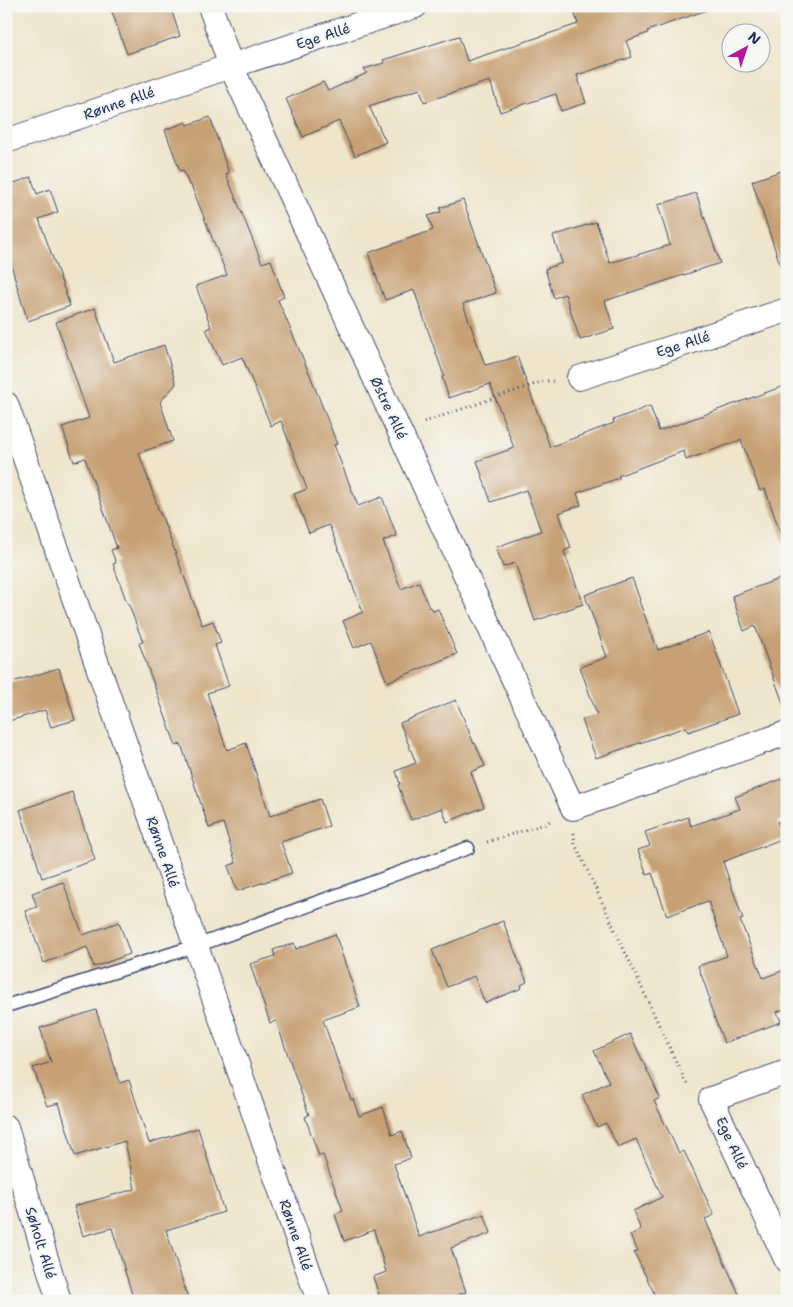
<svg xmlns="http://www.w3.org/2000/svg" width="793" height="1307" font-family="'Shantell Sans',sans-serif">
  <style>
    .building { fill: #c7a175 }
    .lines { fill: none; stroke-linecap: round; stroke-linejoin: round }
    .lane-casing { stroke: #3b4a6e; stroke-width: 15 }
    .street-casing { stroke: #3b4a6e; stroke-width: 26 }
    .path { stroke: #3b4a6e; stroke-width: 3; stroke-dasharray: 1 4; stroke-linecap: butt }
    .lane { stroke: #fff; stroke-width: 12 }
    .street { stroke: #fff; stroke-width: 24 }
    .labels { text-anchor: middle; stroke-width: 4.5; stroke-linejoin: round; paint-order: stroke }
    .street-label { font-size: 14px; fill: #1b2f5e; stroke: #f6f6f2 }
  </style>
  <rect width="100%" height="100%" fill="#f6f6f2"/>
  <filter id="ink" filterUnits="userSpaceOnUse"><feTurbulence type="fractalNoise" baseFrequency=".02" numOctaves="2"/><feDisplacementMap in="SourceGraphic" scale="10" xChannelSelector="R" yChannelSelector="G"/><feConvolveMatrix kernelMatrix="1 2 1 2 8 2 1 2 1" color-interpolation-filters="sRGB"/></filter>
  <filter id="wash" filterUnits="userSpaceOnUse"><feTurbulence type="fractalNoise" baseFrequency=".0096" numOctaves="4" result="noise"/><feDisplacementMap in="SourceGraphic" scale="20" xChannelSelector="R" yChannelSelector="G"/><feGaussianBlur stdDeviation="1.12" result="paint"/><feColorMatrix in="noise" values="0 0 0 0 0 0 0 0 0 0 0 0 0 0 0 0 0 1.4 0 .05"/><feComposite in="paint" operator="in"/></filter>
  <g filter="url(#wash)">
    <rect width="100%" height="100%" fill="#eee5ca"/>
    <g id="blocks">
      <!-- building -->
      <g class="building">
        <polygon points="110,6 170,6 180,36 127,54"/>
        <polygon points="572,6 706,6 707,10 647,31 648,33 626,41 632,57 577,75 586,103 561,111 556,94 500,112 490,81 424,102 420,89 369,106 386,142 355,156 339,121 303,137 286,99 323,82 328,91 367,73 364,69 384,63 383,60 459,36 467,61 578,24"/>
        <polygon points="210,117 229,173 226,174 262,263 271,260 284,297 278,300 310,375 337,444 334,445 358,506 382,497 397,536 383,541 401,589 419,582 429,608 431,607 433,611 438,609 457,654 387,682 371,641 354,648 343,621 363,612 329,525 309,533 294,494 307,489 281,421 271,426 242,357 222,365 206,329 211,327 196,286 227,275 191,185 189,185 183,170 180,171 165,130 186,122 188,125"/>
        <polygon points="787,169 787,272 783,273 752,181"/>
        <polygon points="31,177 37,194 50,189 58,212 39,219 70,306 28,321 21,300 6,246 6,186"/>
        <polygon points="696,193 720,263 605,301 614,329 580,340 565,294 554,298 545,269 562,263 553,236 596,222 610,263 670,245 658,205"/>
        <polygon points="463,200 496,293 463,304 485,365 506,360 517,356 550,447 614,423 613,420 650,406 659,431 787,385 787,542 784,543 765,489 760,491 741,440 686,460 684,451 618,476 619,478 577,493 581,505 559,513 571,548 564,551 583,604 535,621 515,563 503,567 496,547 541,531 526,490 491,502 477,461 514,448 490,384 449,398 442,377 444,376 414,290 385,300 368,253 433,230 428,216 441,212 440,208"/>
        <polygon points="95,308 114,362 164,345 176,384 160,402 173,441 139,453 160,514 161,514 202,625 213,621 221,643 215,645 229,686 207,693 227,750 246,743 270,816 320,799 329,826 281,842 292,873 237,891 228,866 236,863 223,823 209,828 181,744 176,746 139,643 143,642 128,603 127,603 113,564 116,563 111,550 117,548 85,458 74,462 62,427 89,418 56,322"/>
        <polygon points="787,576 787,706 784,706 755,626 744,631 732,596"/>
        <polygon points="632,578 640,600 639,601 658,650 709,632 738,714 688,732 686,727 596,758 582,720 597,715 580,667 607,657 585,595"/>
        <polygon points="59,668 75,720 51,727 45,710 6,722 6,684"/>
        <polygon points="456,700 474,744 475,743 485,766 471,772 484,807 447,822 442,808 411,820 398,785 400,784 396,771 416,763 400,723"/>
        <polygon points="787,777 787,818 777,822 784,838 723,862 743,919 740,920 763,978 787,969 787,1008 777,1012 781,1022 724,1043 708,1000 710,999 698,966 727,956 708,901 667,916 652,873 647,875 638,850 650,846 645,832 688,817 691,826 740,809 735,797"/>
        <polygon points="72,792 95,860 42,878 20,810"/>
        <polygon points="63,882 83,935 119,922 130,954 94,967 87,947 44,963 25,911 37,907 32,893"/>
        <polygon points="503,921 527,982 521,985 522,988 485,1003 474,976 447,987 432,950"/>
        <polygon points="335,934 360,1007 323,1020 351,1100 353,1099 359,1116 383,1107 392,1135 402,1131 411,1158 394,1164 419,1237 484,1214 491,1233 451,1248 466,1292 441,1301 381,1301 373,1277 386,1272 374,1230 344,1241 335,1214 343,1211 323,1155 319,1156 305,1117 309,1115 276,1021 270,1023 250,964 275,956 273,950 294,943 296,949"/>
        <polygon points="96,1010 120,1083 129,1080 149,1143 198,1128 224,1212 166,1230 189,1301 134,1301 112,1228 83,1236 74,1206 135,1189 125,1141 75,1156 59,1103 47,1106 33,1068 51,1062 40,1028"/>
        <polygon points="630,1034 660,1098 654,1101 679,1153 684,1151 714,1215 705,1219 742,1301 658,1301 634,1252 638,1251 630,1235 641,1230 633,1211 662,1197 636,1139 618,1147 606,1123 597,1127 582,1095 609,1082 594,1051"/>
      </g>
    </g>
  </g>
  <g filter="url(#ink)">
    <use href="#blocks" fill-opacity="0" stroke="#3b4a6e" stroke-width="1"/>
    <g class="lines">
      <!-- lane casing -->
      <g class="lane-casing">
        <polyline id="lane" points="6,1006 196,946 468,848"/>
      </g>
      <!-- street casing -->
      <g class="street-casing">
        <g id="street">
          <polyline points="210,6 231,66 573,808 787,733"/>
          <polyline points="6,141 231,66 415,6"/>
          <polyline points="579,378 787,310"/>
          <polyline points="6,404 196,946 319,1301"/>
          <polyline points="787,1072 711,1099 787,1261"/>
          <polyline points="6,1127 59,1301"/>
        </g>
      </g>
      <!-- path -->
      <g class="path">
        <polyline points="424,422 544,381 553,381"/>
        <polyline points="574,833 575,844 686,1083 690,1085"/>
        <polyline points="487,842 545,824 550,821"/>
      </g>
      <!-- lane -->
      <use href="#lane" class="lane"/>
      <!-- street -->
      <use href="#street" class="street"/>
    </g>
  </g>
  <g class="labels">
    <!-- street labels -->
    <g class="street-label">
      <text transform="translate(323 36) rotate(-18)" y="5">Ege Allé</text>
      <text transform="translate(119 103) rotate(-19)" y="5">Rønne Allé</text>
      <text transform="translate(683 344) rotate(-18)" y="5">Ege Allé</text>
      <text transform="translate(389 408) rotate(65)" y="5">Østre Allé</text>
      <text transform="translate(163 852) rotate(71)" y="5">Rønne Allé</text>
      <text transform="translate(732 1143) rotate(65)" y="5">Ege Allé</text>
      <text transform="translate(296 1235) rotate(71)" y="5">Rønne Allé</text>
      <text transform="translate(41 1243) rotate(73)" y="5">Søholt Allé</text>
    </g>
  </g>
  <!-- margin -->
  <rect width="793" height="1307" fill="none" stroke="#f6f6f2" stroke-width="25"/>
  <!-- north arrow -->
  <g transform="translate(746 48) rotate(40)"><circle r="24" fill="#f6f6f2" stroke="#9ea6b7"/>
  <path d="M0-4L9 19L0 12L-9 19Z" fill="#b5179e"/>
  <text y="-8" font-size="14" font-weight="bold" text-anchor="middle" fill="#1b2f5e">N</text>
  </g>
</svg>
